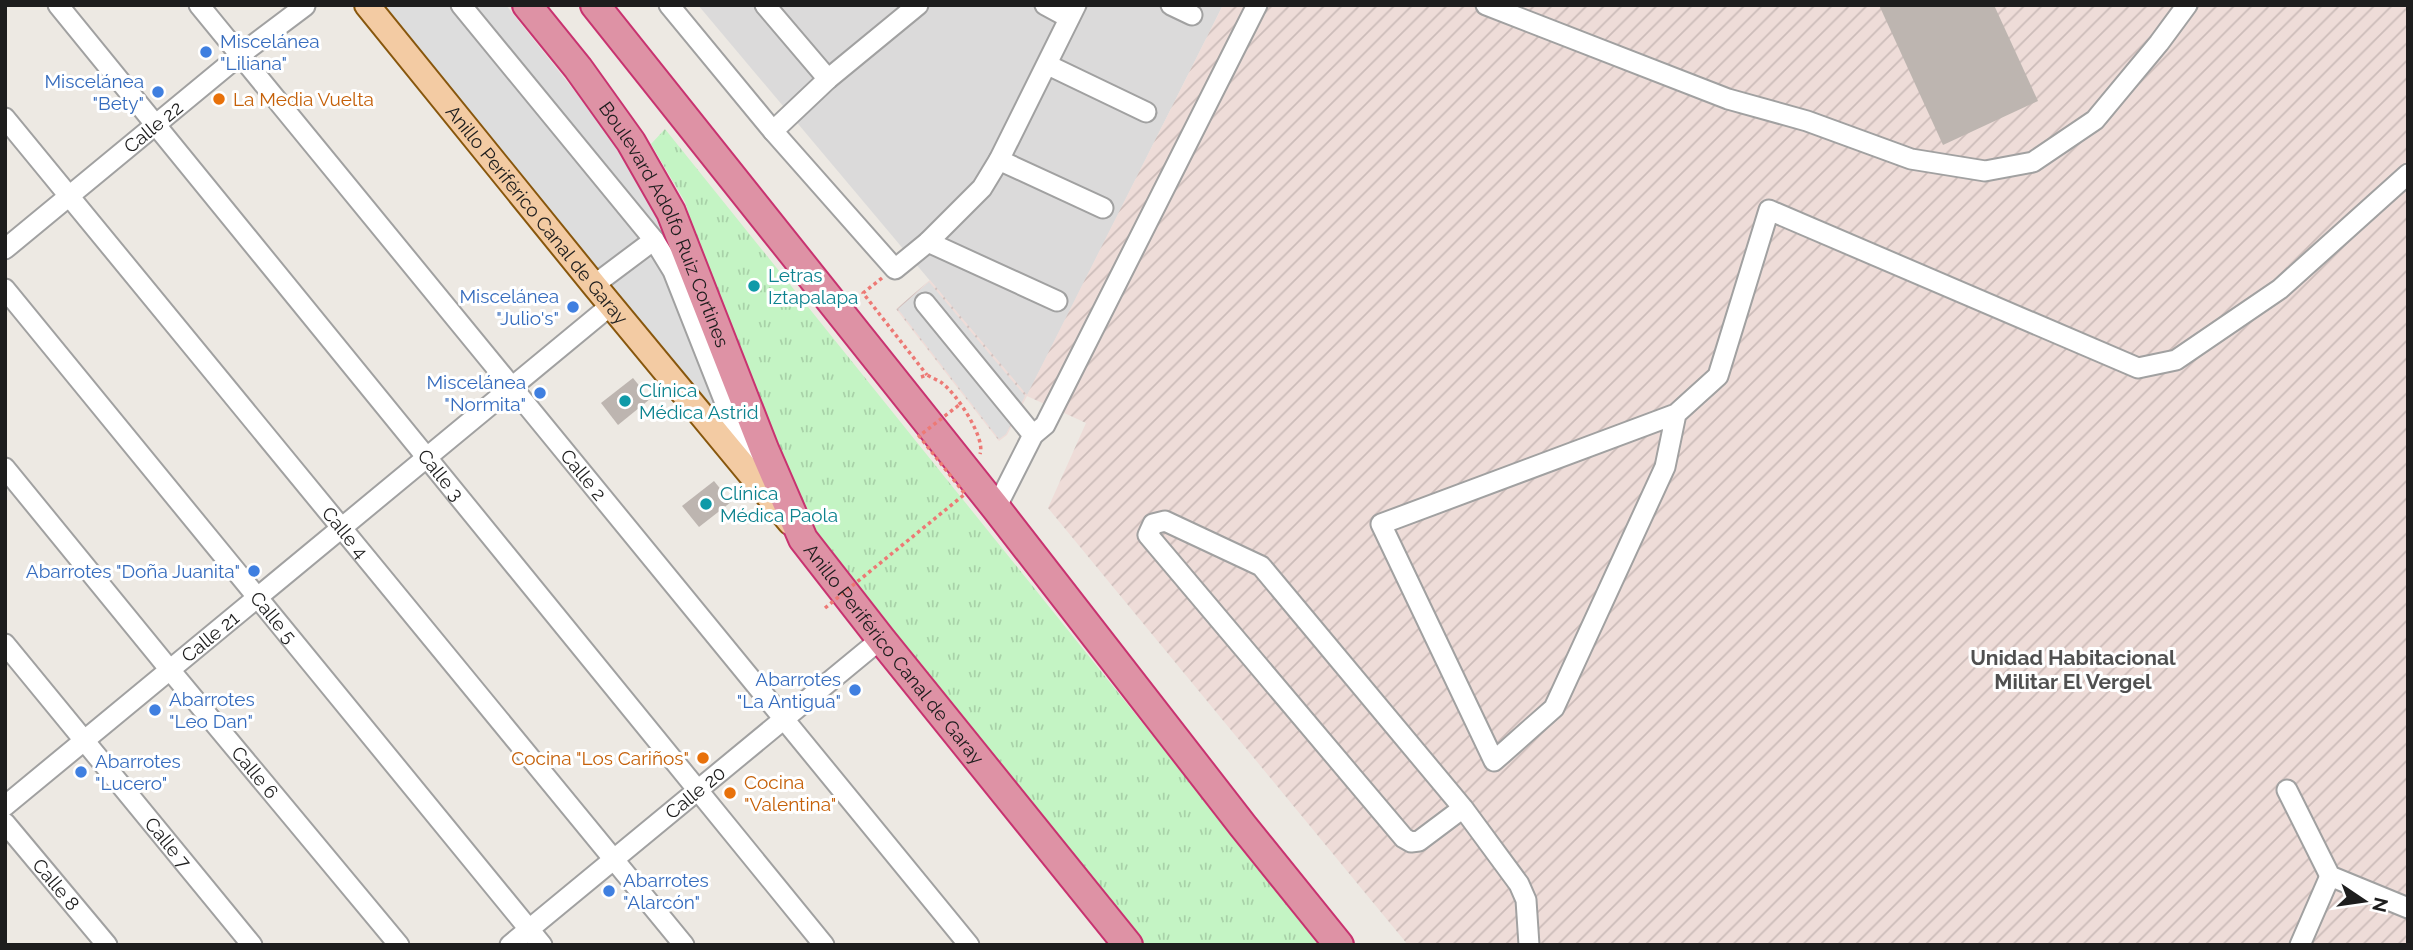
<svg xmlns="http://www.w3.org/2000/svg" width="2413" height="950" font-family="Raleway,sans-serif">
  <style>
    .residential { fill: #dbdada }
    .military { fill: url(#military-furrows) }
    .park { fill: url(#park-tufts) }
    .parking { fill: #ddd }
    .building { fill: #bdb5b0 }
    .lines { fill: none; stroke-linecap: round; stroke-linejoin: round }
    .minor-casing { stroke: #a1a1a1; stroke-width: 23 }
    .major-casing { stroke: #88570d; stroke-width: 28 }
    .highway-casing { stroke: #c83370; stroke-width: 32 }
    .path { stroke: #ed7975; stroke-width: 3.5; stroke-dasharray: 3.5 3.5; stroke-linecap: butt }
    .minor { stroke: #fff; stroke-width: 19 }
    .major { stroke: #f3cba3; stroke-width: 24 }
    .highway { stroke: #de92a5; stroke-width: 28 }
    .path-bridge { stroke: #ed7975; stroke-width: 3.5; stroke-dasharray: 3.5 3.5; stroke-linecap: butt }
    .shop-dot { fill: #3f7fe0; stroke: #fff; stroke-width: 2.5 }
    .food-dot { fill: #e8710a; stroke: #fff; stroke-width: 2.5 }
    .culture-dot { fill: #0f9aa8; stroke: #fff; stroke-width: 2.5 }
    .labels { text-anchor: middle; stroke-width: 6; stroke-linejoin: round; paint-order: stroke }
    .shop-label { font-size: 19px; fill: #366cbe; stroke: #fff; text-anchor: end }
    .food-label { font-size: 19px; fill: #c56008; stroke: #fff; text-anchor: start }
    .street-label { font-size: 19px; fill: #1d1d1d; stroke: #fff }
    .culture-label { font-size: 19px; fill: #0d838f; stroke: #fff; text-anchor: start }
    .neighbourhood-label { font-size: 21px; font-weight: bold; fill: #505050; stroke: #fff }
  </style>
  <defs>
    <pattern id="military-furrows" width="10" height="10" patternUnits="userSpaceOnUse" patternTransform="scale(1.75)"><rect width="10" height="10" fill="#eedcd8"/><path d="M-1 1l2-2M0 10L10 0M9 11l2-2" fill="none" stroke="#ccbcb9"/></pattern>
    <pattern id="park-tufts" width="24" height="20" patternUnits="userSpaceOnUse" patternTransform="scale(1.75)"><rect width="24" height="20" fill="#c4f4c4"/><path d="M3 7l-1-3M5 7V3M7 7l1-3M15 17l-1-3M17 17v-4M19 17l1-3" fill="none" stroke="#a8d1a8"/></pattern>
  </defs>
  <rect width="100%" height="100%" fill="#ede9e3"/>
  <!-- residential -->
  <polygon class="residential" points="698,5 1223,5 1027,396"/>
  <!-- military -->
  <polygon class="military" points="1223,5 2408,5 2408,945 1408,945 1048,508 1086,423 1027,396 1007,435 999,441 896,309 930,280 1027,395"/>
  <!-- park -->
  <polygon class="park" points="665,129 1321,945 1135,945 792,536 685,202 651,144"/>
  <!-- parking -->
  <g class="parking">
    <polygon points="377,5 506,5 624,153 665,225 727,434"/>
    <polygon points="929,282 1025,396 1006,434 999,439 898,309"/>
  </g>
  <!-- building -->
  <g class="building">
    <polygon points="1879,5 1994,5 2038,101 1943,145"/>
    <polygon points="633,378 650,399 618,425 601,403"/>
    <polygon points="714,481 731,502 699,527 682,506"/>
  </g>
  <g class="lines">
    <!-- minor casing -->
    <g class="minor-casing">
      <g id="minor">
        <path id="s1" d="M58,5L824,945"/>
        <path id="s2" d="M199,5L969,945"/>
        <polyline points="461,5 654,240 673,271 750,466"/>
        <polyline points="669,5 773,131 895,269 928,242 982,188 999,160 1076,5"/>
        <polyline points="765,5 828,79"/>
        <polyline points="1045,5 1069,18"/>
        <polyline points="1171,5 1192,15"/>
        <polyline points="1486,5 1728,99 1807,121 1911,159 1985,171 2033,162 2095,120 2159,43 2187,5"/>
        <polyline points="1048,65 1146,112"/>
        <path id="s3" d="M5,118L684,945"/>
        <polyline points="773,131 828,79 918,5"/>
        <polyline points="999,160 1103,208"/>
        <polyline points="928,242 1057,301"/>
        <path id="s4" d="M5,249L240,55L305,6"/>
        <polyline points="594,285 654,240"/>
        <path id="s5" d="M5,289L542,945"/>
        <polyline points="925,303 1033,435"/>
        <polyline points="1676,414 1381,524 1494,761 1554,708 1665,467 1676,414 1718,376 1769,210 2138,368 2176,360 2280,289 2408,174"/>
        <path id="s6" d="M5,468L170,670L399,945"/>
        <polyline points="996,508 1033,435 1045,425 1257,5"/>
        <path id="s7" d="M5,644L252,945"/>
        <polyline points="2287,790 2330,876 2408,908"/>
        <path id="s8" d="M5,806L610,306"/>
        <polyline points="1463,808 1419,841 1411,842 1404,838 1148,535 1153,524 1165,521 1261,566 1463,808 1519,884 1526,900 1529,945"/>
        <path id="s9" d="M5,823L107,945"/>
        <path id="s10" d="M510,945L881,639"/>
        <polyline points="2300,945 2330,876"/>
      </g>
    </g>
    <!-- major casing -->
    <g class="major-casing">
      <g id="major">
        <path id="s11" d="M367,5L594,285L790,522"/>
      </g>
    </g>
    <!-- highway casing -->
    <g class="highway-casing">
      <g id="highway">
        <path id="s12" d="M527,5L578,68L631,142L671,212L764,449L803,539L881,639L1128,945"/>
        <polyline points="595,5 996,508 1243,826 1339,945"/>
      </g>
    </g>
    <!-- path -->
    <g class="path">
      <polyline points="882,278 863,293 927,375"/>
      <path d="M921,377L927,375C932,378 938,380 942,383C956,393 986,438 980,454"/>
    </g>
    <!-- minor -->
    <use href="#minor" class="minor"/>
    <!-- major -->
    <use href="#major" class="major"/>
    <!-- highway -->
    <use href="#highway" class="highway"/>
    <!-- path-bridge -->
    <polyline class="path-bridge" points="825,608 965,494 919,436 959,405"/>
  </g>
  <!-- markers -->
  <g class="shop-dot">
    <circle cx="206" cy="52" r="7"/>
    <circle cx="158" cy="92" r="7"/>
    <circle cx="573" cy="307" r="7"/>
    <circle cx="540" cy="393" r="7"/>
    <circle cx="254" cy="571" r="7"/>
    <circle cx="855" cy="690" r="7"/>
    <circle cx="155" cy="710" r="7"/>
    <circle cx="81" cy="772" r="7"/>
    <circle cx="609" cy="891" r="7"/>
  </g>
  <g class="food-dot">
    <circle cx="219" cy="99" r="7"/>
    <circle cx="703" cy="758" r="7"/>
    <circle cx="730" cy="793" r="7"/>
  </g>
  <g class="culture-dot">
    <circle cx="754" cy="286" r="7"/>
    <circle cx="625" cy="401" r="7"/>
    <circle cx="706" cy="504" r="7"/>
  </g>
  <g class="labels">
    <!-- shop labels -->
    <g class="shop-label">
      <text x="220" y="48" text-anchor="start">Miscelánea<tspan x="220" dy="22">"Liliana"</tspan></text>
      <text x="144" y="88">Miscelánea<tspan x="144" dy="22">"Bety"</tspan></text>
      <text x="559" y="303">Miscelánea<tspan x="559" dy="22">"Julio's"</tspan></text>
      <text x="526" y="389">Miscelánea<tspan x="526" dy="22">"Normita"</tspan></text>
      <text x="240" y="578">Abarrotes "Doña Juanita"</text>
      <text x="841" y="686">Abarrotes<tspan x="841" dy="22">"La Antigua"</tspan></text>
      <text x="169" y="706" text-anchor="start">Abarrotes<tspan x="169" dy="22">"Leo Dan"</tspan></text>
      <text x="95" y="768" text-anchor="start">Abarrotes<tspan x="95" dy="22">"Lucero"</tspan></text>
      <text x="623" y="887" text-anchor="start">Abarrotes<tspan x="623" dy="22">"Alarcón"</tspan></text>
    </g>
    <!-- food labels -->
    <g class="food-label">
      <text x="233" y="106">La Media Vuelta</text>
      <text x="689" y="765" text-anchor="end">Cocina "Los Cariños"</text>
      <text x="744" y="789">Cocina<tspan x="744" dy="22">"Valentina"</tspan></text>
    </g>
    <!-- street labels -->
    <g class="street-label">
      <text dy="7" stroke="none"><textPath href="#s4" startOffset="192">Calle 22</textPath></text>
      <text dy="7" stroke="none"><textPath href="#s11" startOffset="270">Anillo Periférico Canal de Garay</textPath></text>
      <text dy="7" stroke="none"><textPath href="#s12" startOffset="261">Boulevard Adolfo Ruiz Cortines</textPath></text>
      <text dy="7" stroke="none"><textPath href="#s1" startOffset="606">Calle 3</textPath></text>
      <text dy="7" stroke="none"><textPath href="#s2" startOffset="607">Calle 2</textPath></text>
      <text dy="7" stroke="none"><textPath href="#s3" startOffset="536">Calle 4</textPath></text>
      <text dy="7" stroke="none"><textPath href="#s5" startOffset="424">Calle 5</textPath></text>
      <text dy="7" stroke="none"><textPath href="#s8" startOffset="266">Calle 21</textPath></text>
      <text dy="7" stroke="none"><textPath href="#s12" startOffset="752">Anillo Periférico Canal de Garay</textPath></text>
      <text dy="7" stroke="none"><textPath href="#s6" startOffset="394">Calle 6</textPath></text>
      <text dy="7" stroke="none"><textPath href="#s10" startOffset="240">Calle 20</textPath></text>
      <text dy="7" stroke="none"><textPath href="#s7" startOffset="257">Calle 7</textPath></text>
      <text dy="7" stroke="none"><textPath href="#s9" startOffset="80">Calle 8</textPath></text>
    </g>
    <!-- culture labels -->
    <g class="culture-label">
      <text x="768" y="282">Letras<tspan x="768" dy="22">Iztapalapa</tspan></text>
      <text x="639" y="397">Clínica<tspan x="639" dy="22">Médica Astrid</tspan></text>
      <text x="720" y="500">Clínica<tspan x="720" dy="22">Médica Paola</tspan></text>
    </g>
    <!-- neighbourhood labels -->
    <g class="neighbourhood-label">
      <text x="2073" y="665">Unidad Habitacional<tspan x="2073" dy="24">Militar El Vergel</tspan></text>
    </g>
  </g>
  <!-- border -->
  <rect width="2413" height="950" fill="none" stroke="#1d1d1d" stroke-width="14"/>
  <!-- north arrow -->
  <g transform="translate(2364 901) rotate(103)" stroke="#ffffff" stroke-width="5" paint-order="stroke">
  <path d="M0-5L12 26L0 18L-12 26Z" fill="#1d1d1d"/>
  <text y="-10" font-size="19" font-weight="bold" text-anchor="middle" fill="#1d1d1d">N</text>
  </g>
</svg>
